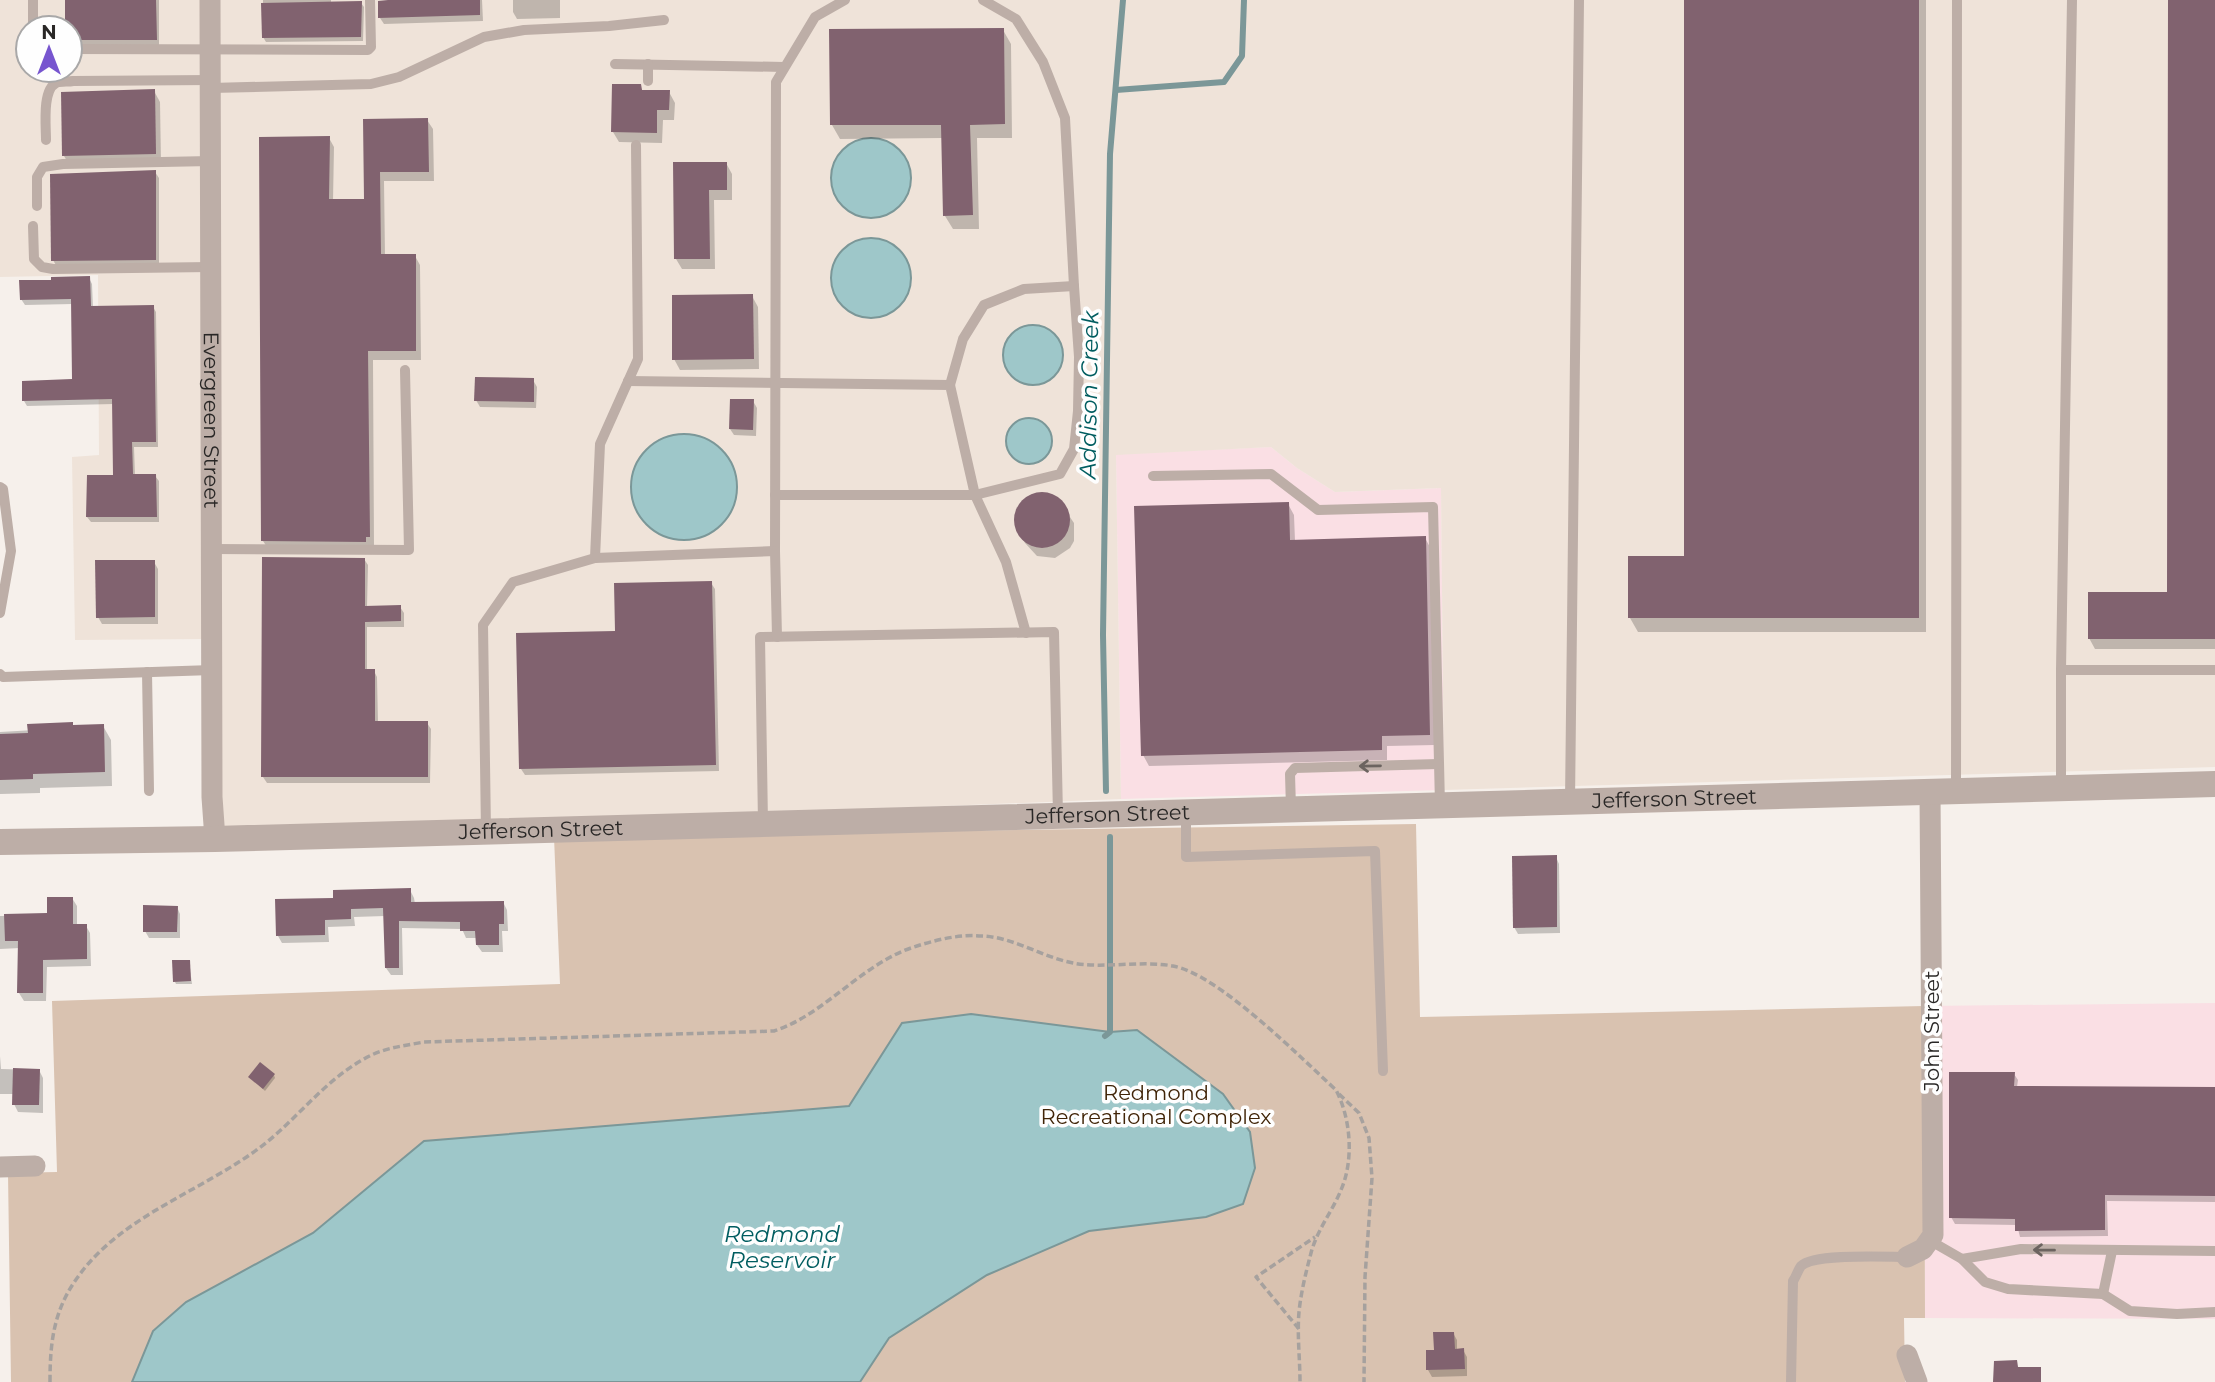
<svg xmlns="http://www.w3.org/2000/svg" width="2215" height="1382" font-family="Montserrat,sans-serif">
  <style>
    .commercial { fill: #fadfe4 }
    .built { fill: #efe3d9; fill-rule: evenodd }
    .green { fill: #d9c2b0 }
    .water { fill: #9ec7c9; stroke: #7b9798; stroke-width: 2 }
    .shadow { fill: #0003 }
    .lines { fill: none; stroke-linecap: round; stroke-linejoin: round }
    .stream { stroke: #7b9798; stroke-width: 6 }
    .building { fill: #81626f }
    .path { stroke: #a6a19e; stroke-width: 3.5; stroke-dasharray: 7 3.5; stroke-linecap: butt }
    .service { stroke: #bdaea7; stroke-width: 10 }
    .minor { stroke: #bdaea7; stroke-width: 21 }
    .tertiary { stroke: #bdaea7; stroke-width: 26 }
    .oneway { stroke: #6c6460 }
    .labels { text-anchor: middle; stroke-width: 7; stroke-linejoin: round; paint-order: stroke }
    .street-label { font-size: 21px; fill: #292726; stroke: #fefefe }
    .park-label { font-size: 21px; fill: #402407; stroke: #fefefe }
    .water-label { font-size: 23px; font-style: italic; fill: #005d60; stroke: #fefefe }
  </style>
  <rect width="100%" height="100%" fill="#f6f0eb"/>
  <!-- commercial -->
  <g class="commercial">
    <polygon points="1271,447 1297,468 1335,492 1441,488 1444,790 1121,799 1116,454"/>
    <polygon points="2215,1003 2215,1319 1925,1318 1924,1006"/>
  </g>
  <!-- built -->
  <path class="built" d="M0,0H2215V767L1444,790L1441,488L1335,492L1297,468L1271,447L1116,455L1121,799L210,835L207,639L75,640L72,457L99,455L98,275L0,277ZM28,28H70V70H28Z"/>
  <!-- green -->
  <polygon class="green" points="1416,824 1420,1017 1924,1006 1925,1318 1904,1318 1905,1382 11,1382 8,1173 57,1172 52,1001 560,984 554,837"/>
  <!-- water -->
  <g class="water">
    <circle cx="871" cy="178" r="40"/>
    <circle cx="871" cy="278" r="40"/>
    <circle cx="1033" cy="355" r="30"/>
    <circle cx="1029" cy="441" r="23"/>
    <circle cx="684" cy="487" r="53"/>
    <polygon points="971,1014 1110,1032 1137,1030 1223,1094 1250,1132 1255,1168 1243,1204 1206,1217 1089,1231 987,1275 889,1338 860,1382 132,1382 153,1331 186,1302 313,1233 424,1141 849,1106 902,1023"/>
  </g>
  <!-- shadow -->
  <g class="shadow">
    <polygon points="67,0 159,0 159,46 70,46 70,28 67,28"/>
    <polygon points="263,0 331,0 331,4 361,3 364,7 363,41 266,42 263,37"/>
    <polygon points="389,0 482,0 483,21 384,24 380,18"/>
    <polygon points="513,0 560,0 560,18 517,19 513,12"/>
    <polygon points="1686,0 1926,0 1926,632 1638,632 1630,618 1686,558"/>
    <polygon points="2169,0 2215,0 2215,649 2095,649 2089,638 2169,594"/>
    <polygon points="1003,30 1011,44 1012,138 977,138 979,229 953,229 945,216 943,138 840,139 832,125"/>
    <polygon points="640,86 643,92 669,92 675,103 674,120 663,120 662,143 619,142 613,132"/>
    <polygon points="154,91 160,102 161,164 70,166 64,156"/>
    <polygon points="427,120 433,129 434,181 384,181 385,256 415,256 420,265 421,360 373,360 374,546 269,550 263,541 329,138 334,147 333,201 365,201 365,121"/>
    <polygon points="726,163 732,174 732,200 714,200 715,269 682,269 676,259 675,164"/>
    <polygon points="155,172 159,178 159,266 57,267 53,260"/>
    <polygon points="89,278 92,284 93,308 153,307 156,312 158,447 134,447 135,476 155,476 159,481 159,522 91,522 87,517 115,476 114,404 27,406 24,401 74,381 73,304 25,305 21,299"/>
    <polygon points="752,296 758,307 759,369 680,370 674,359"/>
    <polygon points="533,380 537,387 536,408 480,407 476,400"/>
    <polygon points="753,401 757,408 756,436 734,435 730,429"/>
    <polygon points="1032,495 1050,495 1057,498 1074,523 1074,541 1070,548 1055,558 1037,556 1025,543 1018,532 1016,514 1025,500"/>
    <polygon points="1288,504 1294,515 1295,541 1425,538 1431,549 1435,745 1387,746 1387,760 1149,766 1143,755"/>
    <polygon points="364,559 368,565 367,607 400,607 404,613 404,627 367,627 367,671 374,671 377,677 378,722 427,723 431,729 430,783 267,783 263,777"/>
    <polygon points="154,562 158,569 158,624 102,624 98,617"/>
    <polygon points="711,583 715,589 719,771 525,775 521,769"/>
    <polygon points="103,726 111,740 112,786 40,788 40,793 0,794 0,732"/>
    <polygon points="1556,857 1559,864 1560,933 1518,934 1514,927"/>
    <polygon points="410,890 414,898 415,904 503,902 507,910 508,931 502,931 503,952 482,952 477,945 477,938 466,938 462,929 402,928 403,975 391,975 386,968 385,916 354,917 355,926 328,927 329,942 282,943 278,936 335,899"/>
    <polygon points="72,898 77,906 77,926 86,926 90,933 91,966 47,967 46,1001 24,1001 19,993 20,948 0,949 0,916 49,915"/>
    <polygon points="177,907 180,914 180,938 149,938 145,931"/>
    <polygon points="189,961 192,984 176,984 175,982"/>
    <polygon points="0,1056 1,1069 39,1070 43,1078 43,1113 18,1112 14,1104 14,1094 0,1094"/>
    <polygon points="2014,1074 2018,1080 2017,1087 2215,1088 2215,1202 2107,1201 2108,1236 2020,1237 2017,1225 1955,1224 1951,1217"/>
    <polygon points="274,1075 275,1078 265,1091 250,1077"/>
    <polygon points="1453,1333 1457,1340 1457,1350 1463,1350 1467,1357 1467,1376 1432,1377 1428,1370 1427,1352 1436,1352"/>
  </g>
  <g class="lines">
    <!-- stream -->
    <g class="stream">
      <polyline points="1116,90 1224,82 1242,56 1244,0"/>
      <polyline points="1106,791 1103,635 1110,154 1123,0"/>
      <polyline points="1105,1036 1110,1032 1110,837"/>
    </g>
  </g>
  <!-- building -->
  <g class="building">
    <polygon points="65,0 156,0 157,40 70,40 70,28 65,28"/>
    <polygon points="388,0 480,0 480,15 378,18 378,1"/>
    <polygon points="1684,0 1919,0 1919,618 1628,618 1628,556 1684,556"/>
    <polygon points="2168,0 2215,0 2215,639 2088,639 2088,592 2167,592"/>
    <polygon points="362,1 361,37 262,38 261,3"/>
    <polygon points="1004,28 1005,124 970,125 973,215 943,216 941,125 830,125 829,29"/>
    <polygon points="612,84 641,84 642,90 670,90 669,110 657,110 657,133 611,132"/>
    <polygon points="155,89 156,154 62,156 61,92"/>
    <polygon points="428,118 429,172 380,172 381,254 416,254 416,351 368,351 370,537 366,537 366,542 261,541 259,137 330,136 329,199 364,199 363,119"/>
    <polygon points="673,162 727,162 727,190 709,190 710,259 674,259"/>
    <polygon points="156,170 156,260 51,261 50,174"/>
    <polygon points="90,276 91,306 154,305 156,442 132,442 133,474 156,474 157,517 86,517 87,475 113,475 112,399 22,401 22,381 72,379 71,299 20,300 19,280 51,280 51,277"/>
    <polygon points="753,294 754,359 672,360 672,295"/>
    <polygon points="475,377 534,378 534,402 474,401"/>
    <polygon points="730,399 754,399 753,430 729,429"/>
    <circle cx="1042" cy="520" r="28"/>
    <polygon points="1289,502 1290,540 1426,536 1430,735 1382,736 1382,750 1141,756 1134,506"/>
    <polygon points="262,557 365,558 365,606 401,605 401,621 365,622 365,669 375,669 375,721 428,721 428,777 261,777"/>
    <polygon points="95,560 155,560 155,617 96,618"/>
    <polygon points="712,581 716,765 519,769 516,633 615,631 614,583"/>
    <polygon points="73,722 73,725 104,724 105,772 33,774 33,779 0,780 0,734 28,733 27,724"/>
    <polygon points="1557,855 1557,927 1513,928 1512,856"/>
    <polygon points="411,888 411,902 504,901 504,924 499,924 499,945 476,945 475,931 460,931 460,922 399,921 399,968 385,968 383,908 351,909 351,919 325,920 325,935 276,936 275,899 333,898 333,890"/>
    <polygon points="47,897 73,897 73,924 87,924 87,959 43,960 43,993 17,993 18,941 5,941 4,914 47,913"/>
    <polygon points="143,905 178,906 177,932 143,932"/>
    <polygon points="172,960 190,960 191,981 173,982"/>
    <polygon points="260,1062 275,1074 263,1089 248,1077"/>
    <polygon points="13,1068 40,1069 39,1105 12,1105"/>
    <polygon points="1949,1072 2015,1072 2014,1086 2215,1087 2215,1196 2105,1195 2105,1230 2015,1231 2015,1219 1949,1218"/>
    <polygon points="1433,1332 1454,1332 1455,1349 1464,1348 1465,1369 1426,1370 1426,1350 1434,1350"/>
    <polygon points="2017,1360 2018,1367 2041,1367 2041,1382 1993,1382 1994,1361"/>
  </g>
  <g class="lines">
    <!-- path -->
    <g class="path">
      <polyline points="1339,1094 1359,1113 1369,1138 1372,1178 1365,1277 1364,1382"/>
      <polyline points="1299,1329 1256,1277 1315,1237"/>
      <path d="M50,1382C50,1345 53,1313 75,1281C120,1214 206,1191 267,1142C300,1115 326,1080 364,1059C382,1048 403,1046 424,1042L774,1031C826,1014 861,964 914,947C935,940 959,934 982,936C1013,937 1042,957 1073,963C1103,969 1141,960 1173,966C1218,974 1301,1058 1336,1090C1351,1119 1354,1160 1341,1190C1332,1212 1317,1230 1311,1253C1306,1272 1301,1292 1299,1312C1297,1335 1300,1359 1300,1382"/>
    </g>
    <!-- service -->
    <g class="service">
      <polyline points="33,0 33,28"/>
      <polyline points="70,49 368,50 371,47 370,0"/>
      <polyline points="615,64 784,67"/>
      <polyline points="648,81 648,64"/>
      <polyline points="211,88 371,84 399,77 484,37 524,30 609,26 664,20"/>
      <path d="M46,140C46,126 42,90 56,83C60,81 68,82 73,81L211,80"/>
      <polyline points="37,206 37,177 43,167 63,164 211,161"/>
      <polyline points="33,226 34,259 42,267 53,269 211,267"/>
      <polyline points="628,381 950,385 975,495 1006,562 1026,633"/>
      <polyline points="950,385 963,339 984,305 1024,289 1074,286"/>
      <polyline points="1153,476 1271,474 1318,510 1433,507 1440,805"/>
      <polyline points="0,487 3,489 11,551 0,613"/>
      <polyline points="775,495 975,495 1060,474 1074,449 1078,411 1079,357 1074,286 1065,118 1043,62 1016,19 983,0"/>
      <polyline points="212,549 409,550 405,370"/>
      <polyline points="775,551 776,82 815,17 845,0"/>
      <polyline points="595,558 600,444 638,359 636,145"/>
      <polyline points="2061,670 2072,0"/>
      <polyline points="147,672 149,791"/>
      <polyline points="0,674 3,677 212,670"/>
      <polyline points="2061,788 2061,670 2215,670"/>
      <polyline points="1956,791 1957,0"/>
      <polyline points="1570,802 1579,0"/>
      <polyline points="1291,808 1290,774 1295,768 1438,764"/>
      <polyline points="1186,812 1186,857 1375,851 1383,1071"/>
      <polyline points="763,823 760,637 1054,632 1058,815"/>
      <polyline points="486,831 483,625 513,582 595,558 775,551 777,637"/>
      <polyline points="1929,1240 1962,1259 1985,1282 2008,1289 2103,1294 2130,1311 2177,1314 2215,1312"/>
      <polyline points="1962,1259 2021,1249 2215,1251"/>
      <polyline points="2103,1294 2112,1251"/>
      <path d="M1791,1382L1793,1281C1796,1277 1798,1270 1801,1266C1814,1253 1886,1257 1907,1257"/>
    </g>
    <!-- minor -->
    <g class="minor">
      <path id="s1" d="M210,0L212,797L215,839"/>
      <polyline points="0,1167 35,1166"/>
      <polyline points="1907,1257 1923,1249 1933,1235 1930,791"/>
      <polyline points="1907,1355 1917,1382"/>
    </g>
    <!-- tertiary -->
    <path class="tertiary" id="s2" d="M0,842L215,839L2215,784"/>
  </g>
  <!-- one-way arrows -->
  <defs><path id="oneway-shaft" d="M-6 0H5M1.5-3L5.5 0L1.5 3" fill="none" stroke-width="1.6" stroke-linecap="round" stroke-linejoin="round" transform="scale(1.75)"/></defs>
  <g class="oneway">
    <use href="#oneway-shaft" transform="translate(1370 766) rotate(179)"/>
    <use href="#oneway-shaft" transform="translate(2044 1250) rotate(-179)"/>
  </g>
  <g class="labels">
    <!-- street labels -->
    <g class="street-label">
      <text dy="7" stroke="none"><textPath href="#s1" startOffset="420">Evergreen Street</textPath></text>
      <text dy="7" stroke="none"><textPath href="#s2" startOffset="1675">Jefferson Street</textPath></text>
      <text dy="7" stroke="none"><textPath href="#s2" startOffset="1108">Jefferson Street</textPath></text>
      <text dy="7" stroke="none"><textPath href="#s2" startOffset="541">Jefferson Street</textPath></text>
      <text transform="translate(1932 1031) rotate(-90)" y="7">John Street</text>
    </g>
    <!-- park labels -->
    <g class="park-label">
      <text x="1156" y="1100">Redmond<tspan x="1156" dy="24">Recreational Complex</tspan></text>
    </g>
    <!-- water labels -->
    <g class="water-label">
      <text transform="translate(1089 395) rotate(-89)" y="8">Addison Creek</text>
      <text x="782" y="1242">Redmond<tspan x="782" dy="26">Reservoir</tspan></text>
    </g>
  </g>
  <!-- north arrow -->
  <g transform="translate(49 49)"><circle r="33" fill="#fefefe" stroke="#a9a8a8" stroke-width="2"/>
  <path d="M0-5L12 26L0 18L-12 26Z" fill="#7755cf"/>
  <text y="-10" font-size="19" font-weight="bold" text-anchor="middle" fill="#292726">N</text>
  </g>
</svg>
